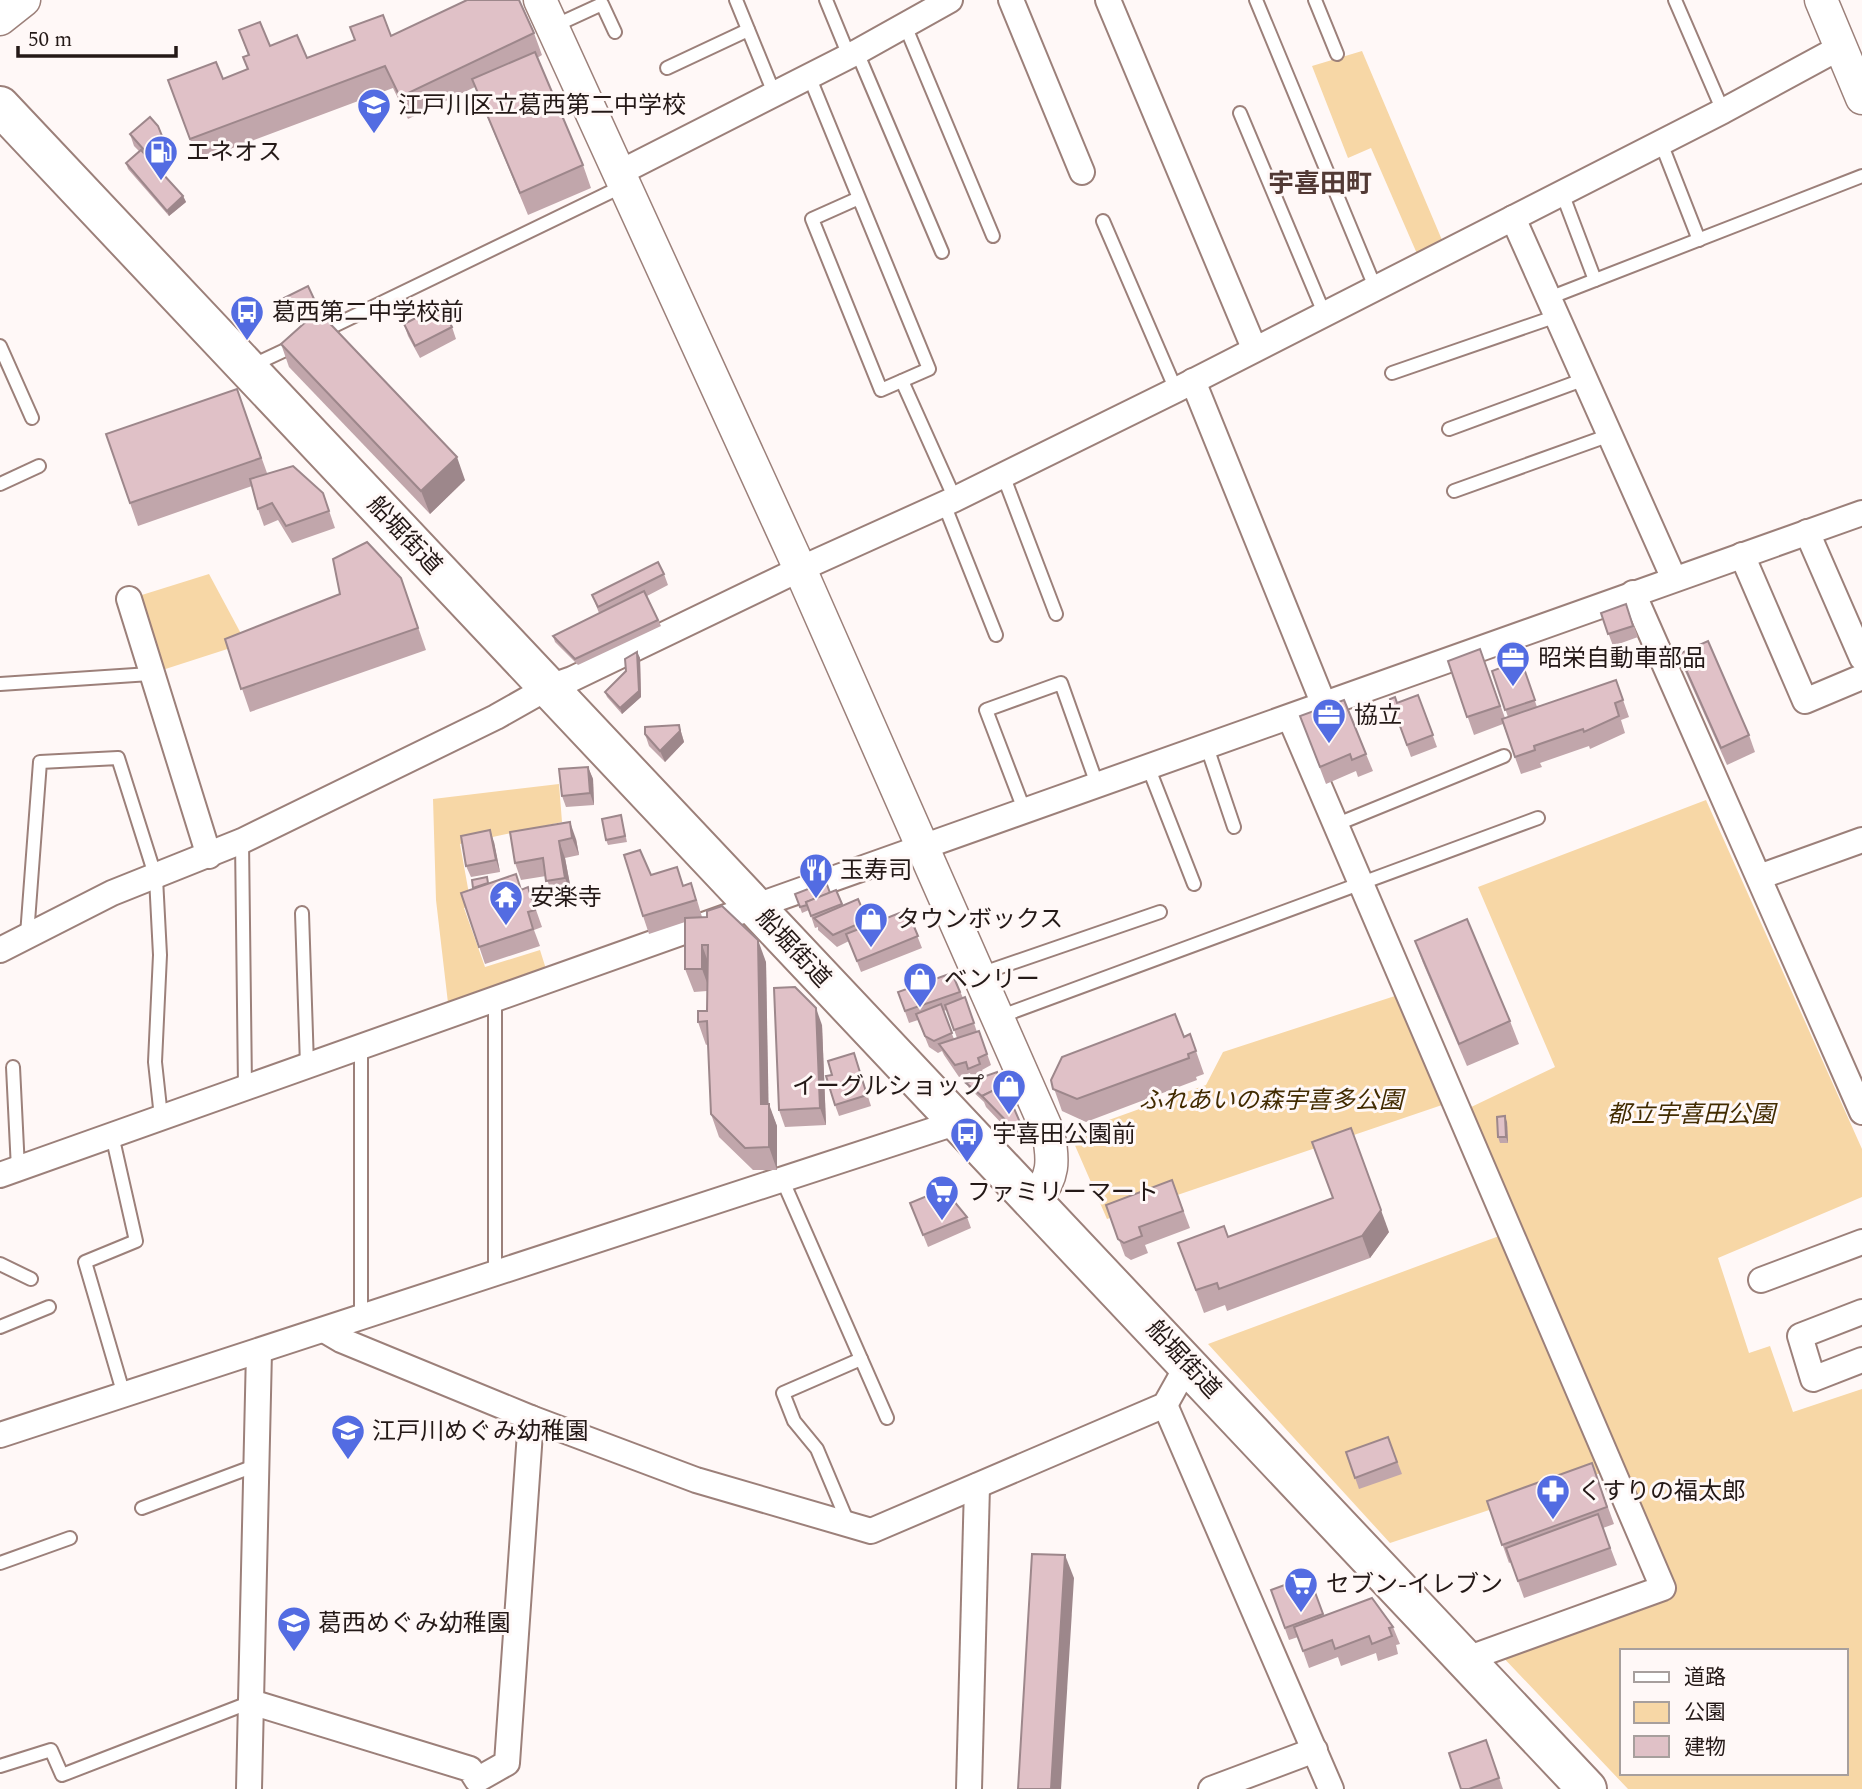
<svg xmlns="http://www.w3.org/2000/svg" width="1862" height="1789" font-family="Spectral,'Noto Sans JP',serif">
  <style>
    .green { fill: #f7d7a6; fill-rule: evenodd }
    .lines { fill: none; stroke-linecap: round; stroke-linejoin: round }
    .service-casing { stroke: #9c807a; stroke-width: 16 }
    .minor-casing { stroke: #9c807a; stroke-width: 28 }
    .tertiary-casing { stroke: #9c807a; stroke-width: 35 }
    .primary-casing { stroke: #9c807a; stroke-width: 42 }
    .service { stroke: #fff; stroke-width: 12 }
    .minor { stroke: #fff; stroke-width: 24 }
    .tertiary { stroke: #fff; stroke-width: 32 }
    .primary { stroke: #fff; stroke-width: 38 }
    .wall { fill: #c1a6ab; fill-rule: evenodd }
    .shaded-wall { fill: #9d878b }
    .building { fill: #e0c1c7; stroke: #9d878b; stroke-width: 2 }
    .labels { text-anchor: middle; stroke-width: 6; stroke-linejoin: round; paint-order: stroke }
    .poi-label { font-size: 24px; fill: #241917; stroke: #fff8f7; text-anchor: start }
    .street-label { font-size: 24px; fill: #241917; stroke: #fff8f7 }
    .park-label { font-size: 24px; font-style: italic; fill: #422b00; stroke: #fff8f7 }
    .neighbourhood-label { font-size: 26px; font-weight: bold; fill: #523a35; stroke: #fff8f7 }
  </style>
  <rect width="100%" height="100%" fill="#fff8f7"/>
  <!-- green -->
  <g class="green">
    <polygon points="1362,51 1442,240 1418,256 1371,148 1348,158 1312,66"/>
    <polygon points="209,574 246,643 150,674 129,599"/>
    <polygon points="559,784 562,822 460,844 471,905 464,908 485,967 540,950 546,969 448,1003 436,900 433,799"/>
    <path d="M1706,800L1862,1149V1197L1718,1258L1749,1353L1770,1346L1793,1412L1862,1389V1789H1628L1499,1653L1669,1590L1619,1467L1390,1543L1208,1344L1518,1229L1467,1109L1555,1067L1478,887ZM1622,1651H1846V1773H1622Z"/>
    <polygon points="1398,995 1445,1104 1107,1219 1070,1134 1206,1085 1223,1052"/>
  </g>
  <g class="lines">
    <!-- service casing -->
    <g class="service-casing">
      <g id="service">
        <polyline points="736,0 774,93"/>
        <polyline points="826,0 849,56"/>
        <polyline points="1256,0 1375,287"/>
        <polyline points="1315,0 1337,54"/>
        <polyline points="1675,0 1723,111"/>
        <polyline points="904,23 993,236"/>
        <polyline points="552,27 602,4 615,32"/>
        <polyline points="857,52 942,252"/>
        <polyline points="667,68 748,30"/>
        <polyline points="809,76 929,369 881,390 812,219 859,198"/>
        <polyline points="1240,113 1324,313"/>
        <polyline points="1661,143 1699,240"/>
        <polyline points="1562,193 1595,280"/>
        <polyline points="1103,221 1176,390"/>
        <polyline points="1549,298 1862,176"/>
        <polyline points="317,334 625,185"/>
        <polyline points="0,346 32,418"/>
        <polyline points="251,366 298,344"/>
        <polyline points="1392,373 1557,316"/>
        <polyline points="902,381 955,499"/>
        <polyline points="1449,429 1585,379"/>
        <polyline points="1003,475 1056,614"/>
        <polyline points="0,484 39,466"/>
        <polyline points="1454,491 1610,435"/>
        <polyline points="944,504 996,635"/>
        <polyline points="0,684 150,674"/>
        <polyline points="1207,747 1234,827"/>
        <polyline points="1149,769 1194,884"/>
        <polyline points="1025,812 986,710 1061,683 1098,787"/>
        <polyline points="1335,825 1504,756"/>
        <polyline points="242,841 245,1087"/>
        <polyline points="302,913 307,1065"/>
        <polyline points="27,935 40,762 118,758 156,878 160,955 155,1062 161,1117"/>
        <polyline points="980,974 1160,912"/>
        <polyline points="495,998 495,1271"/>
        <polyline points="999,1017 1538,818"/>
        <polyline points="361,1046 361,1317"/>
        <polyline points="13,1067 18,1169"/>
        <polyline points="112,1135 136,1241 85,1262 124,1395"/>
        <polyline points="782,1179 887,1418"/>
        <polyline points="0,1264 31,1279"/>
        <polyline points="0,1327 49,1307"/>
        <polyline points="142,1508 257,1465"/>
        <polyline points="849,1525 817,1449 794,1421 783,1393 861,1359"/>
        <polyline points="0,1563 70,1538"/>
        <polyline points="0,1766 51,1750 62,1775 251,1702"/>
      </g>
    </g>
    <!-- minor casing -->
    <g class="minor-casing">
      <g id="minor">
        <polyline points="1011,0 1082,172"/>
        <polyline points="1108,0 1254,348"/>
        <polyline points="619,173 857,52 950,0"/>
        <polyline points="1513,218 1674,579"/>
        <polyline points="1193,381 1324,705"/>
        <polyline points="1807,532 1862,658"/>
        <polyline points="1742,555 1805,701 1862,677"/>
        <polyline points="1633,593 1862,1112"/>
        <polyline points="129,599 209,856"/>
        <polyline points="1290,718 1663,1588 1464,1660"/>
        <polyline points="1759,877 1862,840"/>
        <polyline points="0,950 112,893 242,841 496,717 549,687 572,679 800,569 955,499 1176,390 1723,111 1841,47"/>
        <polyline points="0,1175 1862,513"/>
        <polyline points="1761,1280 1862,1242"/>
        <polyline points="1862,1312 1800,1336 1813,1379 1862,1360"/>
        <polyline points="324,1330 341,1340 531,1418 696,1480 871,1531 1165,1405 1188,1364"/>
        <polyline points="1165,1405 1331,1789"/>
        <polyline points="0,1435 958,1122"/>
        <polyline points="251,1702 470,1769 477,1780 507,1763 531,1418"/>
        <polyline points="249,1789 259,1351"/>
        <polyline points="969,1789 977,1486"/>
        <polyline points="1211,1789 1315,1750"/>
      </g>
    </g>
    <!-- tertiary casing -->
    <g class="tertiary-casing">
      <g id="tertiary">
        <path d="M540,0L800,569L1048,1132C1054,1161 1054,1177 1035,1200"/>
        <polyline points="1821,0 1862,98"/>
        <polyline points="0,19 24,0"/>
      </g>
    </g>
    <!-- primary casing -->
    <g class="primary-casing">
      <polyline id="primary" points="0,106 1587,1789"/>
    </g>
    <!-- service -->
    <use href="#service" class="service"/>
    <!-- minor -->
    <use href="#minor" class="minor"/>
    <!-- tertiary -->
    <use href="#tertiary" class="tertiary"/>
    <!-- primary -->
    <use href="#primary" class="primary"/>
  </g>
  <!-- wall -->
  <g class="wall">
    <polygon points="239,30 270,46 307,58 391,36 534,33 542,55 537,58 583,165 591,188 528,215 475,87 408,119 393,88 198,161 168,80 223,79 248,69 243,57 248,55"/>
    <polygon points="130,134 170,158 158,168 183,196 186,202 169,216 128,169 126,163 139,151 134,146"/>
    <polygon points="280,300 315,301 317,306 289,320"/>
    <polygon points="404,324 452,327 456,339 420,358 408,336"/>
    <polygon points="281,344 465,480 430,514 289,367"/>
    <polygon points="237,389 267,473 323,493 335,528 292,543 278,520 264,526 258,509 252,486 138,526 106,434"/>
    <polygon points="664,574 668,585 647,596 661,626 578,665 555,642 553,636 599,613 592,595"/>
    <polygon points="401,578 426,650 250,712 225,639"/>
    <polygon points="1626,604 1638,637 1613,646 1601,613"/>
    <polygon points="1480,649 1505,718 1508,717 1492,671 1521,660 1537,707 1616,680 1629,717 1621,720 1625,733 1590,749 1589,746 1540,763 1542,767 1521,774 1503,724 1474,735 1448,661"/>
    <polygon points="637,652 640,658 641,697 622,714 607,697 605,692 626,671"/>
    <polygon points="1679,654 1749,735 1755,752 1727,765 1685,671"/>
    <polygon points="1418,695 1437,747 1411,757 1390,699 1397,703"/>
    <polygon points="1300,716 1366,754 1373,771 1358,777 1356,771 1326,784"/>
    <polygon points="679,725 684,742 665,762 649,746 645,734"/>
    <polygon points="588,767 593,779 594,805 566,807 562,796"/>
    <polygon points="621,815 627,842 608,845 606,840"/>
    <polygon points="510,832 576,839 579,855 565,858 572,895 553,898 546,876 521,880 515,863"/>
    <polygon points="494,842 500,872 471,877 466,866"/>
    <polygon points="651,875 684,885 697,900 702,917 700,917 766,962 768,1104 777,1126 777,1170 753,1170 719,1137 711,1114 708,1044 706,1045 698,1022 707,1011 707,991 694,992 685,969 685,922 649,934 643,916"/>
    <polygon points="489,883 521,889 528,887 542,927 534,930 540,946 485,964 461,893"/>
    <polygon points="836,890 842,906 858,899 869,925 907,910 922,948 861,972 849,941 837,947 818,930 818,927 815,928 809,910 802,913 795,894 830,893"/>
    <polygon points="1415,941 1510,1021 1519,1044 1467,1066 1423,963"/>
    <path d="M952,973L963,998L965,997L977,1032L979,1031L991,1065L982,1070L985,1076L972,1080L970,1073L959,1077L944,1055L942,1051L938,1053L929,1047L918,1020L909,1023L898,992ZM947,1010L957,1038L954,1039L943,1011Z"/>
    <polygon points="822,1025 826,1125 785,1127 779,1110"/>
    <polygon points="1190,1034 1204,1074 1196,1077 1197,1080 1086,1122 1062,1111 1051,1080"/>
    <polygon points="854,1053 871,1106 839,1116 835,1105"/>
    <polygon points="997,1072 1002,1087 1027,1139 1021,1144 986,1107 984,1102 969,1088 966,1083"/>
    <polygon points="1507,1122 1508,1143 1500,1143 1498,1137"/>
    <polygon points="1172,1180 1190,1228 1145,1245 1148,1253 1131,1260 1125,1256 1106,1205"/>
    <polygon points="915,1215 967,1217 971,1228 928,1247"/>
    <polygon points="1389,1232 1370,1258 1227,1311 1225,1305 1204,1313 1178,1243 1228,1237"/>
    <polygon points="1388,1437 1402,1474 1359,1489 1346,1452"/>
    <polygon points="1592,1463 1614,1524 1603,1528 1617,1565 1524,1598 1511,1562 1509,1563 1487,1501"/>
    <polygon points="1309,1576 1324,1616 1393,1627 1400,1644 1396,1645 1398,1654 1378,1661 1376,1653 1341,1666 1338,1657 1309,1668 1298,1637 1289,1640 1271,1590"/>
    <polygon points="1486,1740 1503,1789 1461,1789"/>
  </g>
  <!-- shaded-wall -->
  <g class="shaded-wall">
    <polygon points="166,146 170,158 156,170 152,159"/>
    <polygon points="183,196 186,202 169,216 167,211"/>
    <polygon points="457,457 465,480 430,514 421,491"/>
    <polygon points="637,652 640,658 641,697 622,714 620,708"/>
    <polygon points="679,725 684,742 665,762 660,751"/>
    <polygon points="588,767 593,779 594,805 590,793"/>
    <polygon points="570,822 576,839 579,855 572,838"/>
    <polygon points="490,830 494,842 500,872 496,860"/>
    <polygon points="559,841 565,858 572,895 565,878"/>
    <polygon points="758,940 766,962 769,1126 761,1104"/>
    <polygon points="702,945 710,967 710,991 702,969"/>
    <polygon points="816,1008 822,1025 826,1125 820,1108"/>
    <polygon points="769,1104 777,1126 777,1170 769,1147"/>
    <polygon points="1505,1116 1507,1122 1508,1143 1506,1137"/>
    <polygon points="1022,1127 1027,1139 1021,1144 1017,1132"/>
    <polygon points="1381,1210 1389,1232 1370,1258 1362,1236"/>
    <polygon points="1065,1555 1074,1578 1061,1789 1051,1789"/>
  </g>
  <!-- building -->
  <g class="building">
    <polygon points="467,0 519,0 534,33 400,97 385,66 190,139 168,80 216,62 223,79 248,69 243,57 249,55 239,30 260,22 270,46 297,35 307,58 355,40 350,27 383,15 391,36"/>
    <polygon points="535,52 583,165 520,193 472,79"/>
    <polygon points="150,117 158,126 166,146 152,159 130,134"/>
    <polygon points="141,150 183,196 167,211 126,163"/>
    <polygon points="308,286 315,301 287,314 280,300"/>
    <polygon points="441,305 452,327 415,346 404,324"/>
    <polygon points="318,311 457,457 421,491 281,344"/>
    <polygon points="237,389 261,458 130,503 106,434"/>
    <polygon points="293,466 323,493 329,511 286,526 272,503 258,509 250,479"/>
    <polygon points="367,542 401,578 418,628 241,689 225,639 340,594 333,559"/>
    <polygon points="658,562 664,574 598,607 592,595"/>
    <polygon points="644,591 658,620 575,659 553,636"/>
    <polygon points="1626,604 1633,626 1608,634 1601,613"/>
    <polygon points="1708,641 1749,735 1721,748 1679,654"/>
    <polygon points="1480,649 1500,706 1467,717 1448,661"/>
    <polygon points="637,652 639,691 620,708 605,692 626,671 625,659"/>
    <polygon points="1521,660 1535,700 1505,710 1492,671"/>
    <polygon points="1616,680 1623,700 1615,703 1619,716 1584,732 1583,729 1534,746 1535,750 1515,757 1502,719"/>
    <polygon points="1418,695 1433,735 1407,745 1390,699 1395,697 1397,703"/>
    <polygon points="1344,700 1366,754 1352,760 1350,754 1320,767 1300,716"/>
    <polygon points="679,725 680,731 660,751 645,734 645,727"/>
    <polygon points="588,767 590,793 562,796 559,769"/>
    <polygon points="621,815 625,836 606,840 602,819"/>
    <polygon points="570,822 572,838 559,841 565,878 546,881 543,858 515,863 510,832"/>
    <polygon points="490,830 496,860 466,866 461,836"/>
    <polygon points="640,850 651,875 677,867 683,886 691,883 696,900 643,916 624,855"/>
    <polygon points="516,874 521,890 528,887 535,910 528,912 533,929 479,947 461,893"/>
    <polygon points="487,877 488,883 473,888 472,880"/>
    <polygon points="826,882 830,893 806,902 807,905 800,907 795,894"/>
    <polygon points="836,890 842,904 811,916 806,902"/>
    <polygon points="858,899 867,920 833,935 814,918"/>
    <polygon points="722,906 758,940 761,1104 769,1104 769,1147 745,1148 711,1114 707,1021 698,1022 698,1011 707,1011 708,945 702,945 702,969 685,969 685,918 707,917 707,911"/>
    <polygon points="907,910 918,936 857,961 846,934"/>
    <polygon points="1467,919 1510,1021 1459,1044 1415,941"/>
    <polygon points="952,973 960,992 905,1011 898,992"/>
    <polygon points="795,987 816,1008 820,1108 779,1110 774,988"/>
    <polygon points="965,997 974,1023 954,1030 945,1005"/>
    <polygon points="941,1004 952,1033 934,1041 925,1036 916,1014"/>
    <polygon points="1175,1014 1184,1037 1190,1034 1196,1051 1188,1054 1189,1058 1077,1099 1053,1089 1051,1080 1062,1057"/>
    <polygon points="979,1031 987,1054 978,1058 980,1064 968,1069 966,1062 955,1065 939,1044"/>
    <polygon points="854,1053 867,1095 835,1105 826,1076 832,1075 828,1061"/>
    <polygon points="997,1072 1001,1087 982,1096 966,1083"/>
    <polygon points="1004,1085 1022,1127 1017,1132 982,1096"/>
    <polygon points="1505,1116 1506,1137 1498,1137 1497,1117"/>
    <polygon points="1351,1128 1381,1210 1362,1236 1219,1289 1217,1283 1196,1290 1178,1243 1224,1226 1228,1237 1333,1198 1312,1142"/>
    <polygon points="1172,1180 1183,1211 1139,1227 1142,1236 1124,1243 1118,1239 1106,1205"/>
    <polygon points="944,1189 967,1217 923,1235 910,1203"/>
    <polygon points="1388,1437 1397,1462 1355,1478 1346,1452"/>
    <polygon points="1592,1463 1607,1507 1502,1545 1487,1501"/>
    <polygon points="1598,1514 1610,1548 1518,1581 1506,1548"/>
    <polygon points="1032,1554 1065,1555 1051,1789 1018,1789"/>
    <polygon points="1309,1576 1323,1614 1285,1628 1271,1590"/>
    <polygon points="1372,1598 1393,1627 1389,1628 1392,1636 1372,1644 1369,1636 1335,1649 1332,1640 1303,1651 1294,1627"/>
    <polygon points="1486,1740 1499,1778 1469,1789 1461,1789 1449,1753"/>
  </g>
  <!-- icons -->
  <defs>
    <g id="school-pin" transform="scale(1.75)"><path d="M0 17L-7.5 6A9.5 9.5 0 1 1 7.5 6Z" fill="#536ce2" stroke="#fff8f7"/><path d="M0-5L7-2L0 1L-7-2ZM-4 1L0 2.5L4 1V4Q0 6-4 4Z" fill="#fff"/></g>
    <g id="fuel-pin" transform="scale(1.75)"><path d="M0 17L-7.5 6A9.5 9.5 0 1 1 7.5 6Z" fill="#536ce2" stroke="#fff8f7"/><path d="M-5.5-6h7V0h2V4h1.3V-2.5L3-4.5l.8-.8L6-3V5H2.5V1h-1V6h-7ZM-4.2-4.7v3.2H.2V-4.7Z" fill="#fff"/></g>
    <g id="bus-pin" transform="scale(1.75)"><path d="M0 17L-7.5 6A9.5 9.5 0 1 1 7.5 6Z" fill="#536ce2" stroke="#fff8f7"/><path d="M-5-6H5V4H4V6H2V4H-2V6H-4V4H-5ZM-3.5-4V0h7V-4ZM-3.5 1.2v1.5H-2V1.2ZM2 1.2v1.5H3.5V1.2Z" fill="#fff"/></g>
    <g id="office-pin" transform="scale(1.75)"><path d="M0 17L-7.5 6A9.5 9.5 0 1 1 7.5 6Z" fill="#536ce2" stroke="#fff8f7"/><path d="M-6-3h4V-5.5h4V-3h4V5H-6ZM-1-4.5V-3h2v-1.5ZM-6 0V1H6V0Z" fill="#fff"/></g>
    <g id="restaurant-pin" transform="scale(1.75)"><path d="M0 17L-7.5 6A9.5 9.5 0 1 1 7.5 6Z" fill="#536ce2" stroke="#fff8f7"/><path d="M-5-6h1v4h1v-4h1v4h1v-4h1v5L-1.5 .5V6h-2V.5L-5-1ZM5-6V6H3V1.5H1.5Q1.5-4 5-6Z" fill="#fff"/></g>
    <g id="temple-pin" transform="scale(1.75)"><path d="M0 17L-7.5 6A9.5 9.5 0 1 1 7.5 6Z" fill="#536ce2" stroke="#fff8f7"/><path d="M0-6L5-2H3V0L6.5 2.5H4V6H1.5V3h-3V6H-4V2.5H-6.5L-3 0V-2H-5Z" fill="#fff"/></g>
    <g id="shop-pin" transform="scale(1.75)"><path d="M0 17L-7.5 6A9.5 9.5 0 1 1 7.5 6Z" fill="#536ce2" stroke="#fff8f7"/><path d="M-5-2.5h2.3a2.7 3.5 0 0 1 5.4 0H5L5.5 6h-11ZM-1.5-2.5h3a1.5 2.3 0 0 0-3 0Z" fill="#fff"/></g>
    <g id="supermarket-pin" transform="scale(1.75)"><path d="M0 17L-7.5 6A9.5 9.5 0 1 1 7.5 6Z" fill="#536ce2" stroke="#fff8f7"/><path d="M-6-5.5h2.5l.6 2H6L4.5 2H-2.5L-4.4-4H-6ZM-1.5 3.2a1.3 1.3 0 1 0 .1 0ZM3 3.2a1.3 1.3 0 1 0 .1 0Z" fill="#fff"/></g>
    <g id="pharmacy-pin" transform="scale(1.75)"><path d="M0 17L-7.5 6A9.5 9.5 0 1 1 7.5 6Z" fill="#536ce2" stroke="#fff8f7"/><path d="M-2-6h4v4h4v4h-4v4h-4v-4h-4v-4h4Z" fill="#fff"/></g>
  </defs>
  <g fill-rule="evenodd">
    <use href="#school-pin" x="374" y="105"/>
    <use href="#fuel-pin" x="161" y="152"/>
    <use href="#bus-pin" x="247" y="312"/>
    <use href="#office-pin" x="1513" y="658"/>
    <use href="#office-pin" x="1329" y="715"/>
    <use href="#restaurant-pin" x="816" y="870"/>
    <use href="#temple-pin" x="506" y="897"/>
    <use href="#shop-pin" x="871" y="919"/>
    <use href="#shop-pin" x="920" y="979"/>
    <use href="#shop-pin" x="1009" y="1086"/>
    <use href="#bus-pin" x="967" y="1134"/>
    <use href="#supermarket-pin" x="942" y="1192"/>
    <use href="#school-pin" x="348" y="1431"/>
    <use href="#pharmacy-pin" x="1553" y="1491"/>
    <use href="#supermarket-pin" x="1301" y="1584"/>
    <use href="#school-pin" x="294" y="1623"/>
  </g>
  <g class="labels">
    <!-- poi labels -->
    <g class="poi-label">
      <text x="398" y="113">江戸川区立葛西第二中学校</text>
      <text x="186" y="160">エネオス</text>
      <text x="272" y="320">葛西第二中学校前</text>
      <text x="1538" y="666">昭栄自動車部品</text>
      <text x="1354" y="723">協立</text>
      <text x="840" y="878">玉寿司</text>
      <text x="530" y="905">安楽寺</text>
      <text x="896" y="927">タウンボックス</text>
      <text x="944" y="987">ベンリー</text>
      <text x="984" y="1094" text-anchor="end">イーグルショップ</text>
      <text x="992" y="1142">宇喜田公園前</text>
      <text x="967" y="1200">ファミリーマート</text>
      <text x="372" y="1439">江戸川めぐみ幼稚園</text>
      <text x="1578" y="1499">くすりの福太郎</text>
      <text x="1326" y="1592">セブン-イレブン</text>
      <text x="318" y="1631">葛西めぐみ幼稚園</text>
    </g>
    <!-- street labels -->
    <g class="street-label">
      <text transform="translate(405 535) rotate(47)" y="8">船堀街道</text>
      <text transform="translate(794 948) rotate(47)" y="8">船堀街道</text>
      <text transform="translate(1184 1359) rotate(47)" y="8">船堀街道</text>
    </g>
    <!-- park labels -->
    <g class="park-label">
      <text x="1271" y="1108">ふれあいの森宇喜多公園</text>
      <text x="1691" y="1122">都立宇喜田公園</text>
    </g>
    <!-- neighbourhood labels -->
    <g class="neighbourhood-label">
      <text x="1320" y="192">宇喜田町</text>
    </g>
  </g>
  <!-- legend -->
  <rect x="1620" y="1649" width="228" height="126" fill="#fff8f7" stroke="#a79f9d" stroke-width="2"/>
  <rect x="1634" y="1672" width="35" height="10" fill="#ffffff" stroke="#a79f9d" stroke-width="2"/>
  <text x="1684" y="1684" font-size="21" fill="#241917">道路</text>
  <rect x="1634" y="1702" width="35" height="21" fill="#f7d7a6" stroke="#a79f9d" stroke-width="2"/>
  <text x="1684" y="1719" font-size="21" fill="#241917">公園</text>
  <rect x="1634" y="1736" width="35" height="21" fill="#e0c1c7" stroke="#a79f9d" stroke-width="2"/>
  <text x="1684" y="1754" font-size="21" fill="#241917">建物</text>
  <!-- scale -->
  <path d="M18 46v10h158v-10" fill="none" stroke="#241917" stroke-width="3.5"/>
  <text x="28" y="46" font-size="21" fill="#241917" stroke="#fff8f7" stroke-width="5" paint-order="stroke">50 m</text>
</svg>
